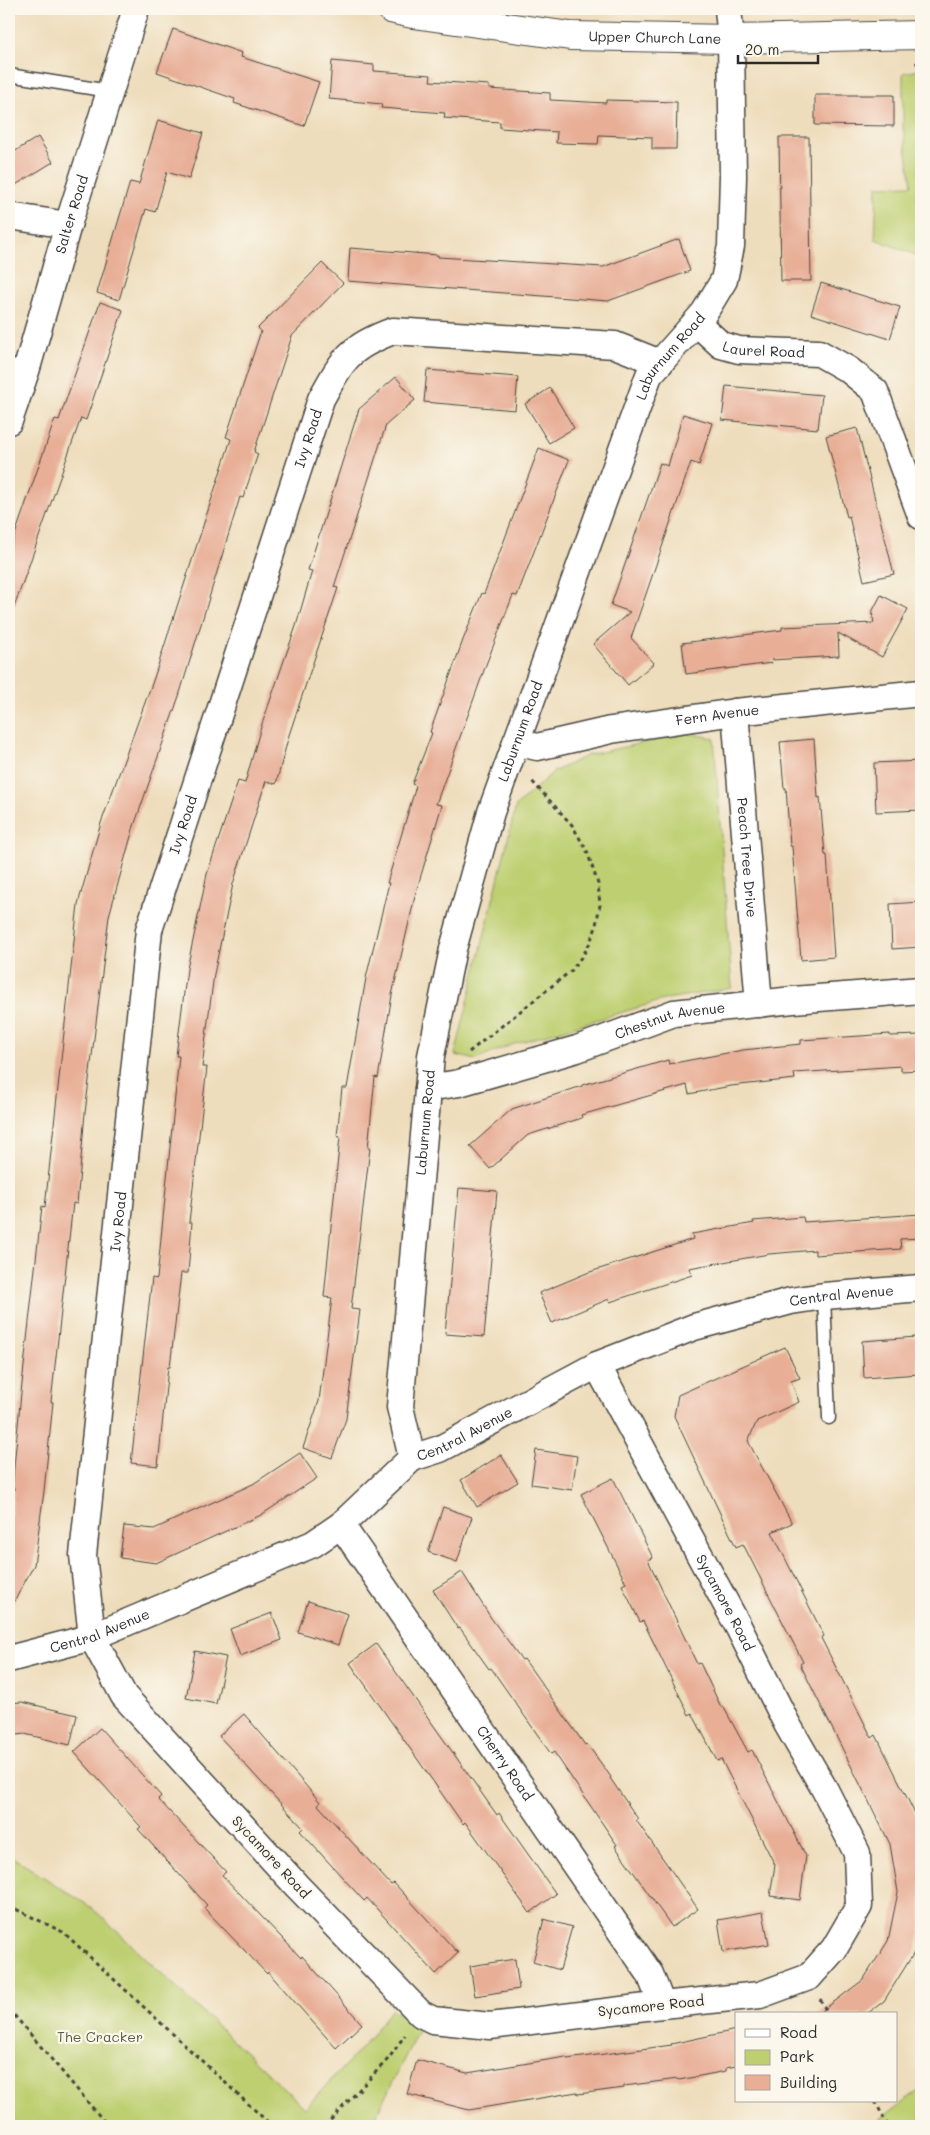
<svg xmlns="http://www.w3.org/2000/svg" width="930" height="2135" font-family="Mali,sans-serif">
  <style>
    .green { fill: #becf71; stroke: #747d4e }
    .building { fill: #e8ae96 }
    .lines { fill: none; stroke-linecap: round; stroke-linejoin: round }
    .service-casing { stroke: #484641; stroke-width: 15 }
    .minor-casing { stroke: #484641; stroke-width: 29 }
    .secondary-casing { stroke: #484641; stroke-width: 30 }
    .path { stroke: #484641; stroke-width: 3; stroke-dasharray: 4 4; stroke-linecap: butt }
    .service { stroke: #fff; stroke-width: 12 }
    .minor { stroke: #fff; stroke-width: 26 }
    .secondary { stroke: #fff; stroke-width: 28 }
    .labels { text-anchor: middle; stroke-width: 4.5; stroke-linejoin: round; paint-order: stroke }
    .street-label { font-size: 14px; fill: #2b2b2b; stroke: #fbf7ec }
    .park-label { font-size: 14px; fill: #575c40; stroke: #fbf7ec }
  </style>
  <rect width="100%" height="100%" fill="#fbf7ec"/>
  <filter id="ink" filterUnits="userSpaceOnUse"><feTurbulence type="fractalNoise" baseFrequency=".02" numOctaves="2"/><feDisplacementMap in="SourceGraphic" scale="10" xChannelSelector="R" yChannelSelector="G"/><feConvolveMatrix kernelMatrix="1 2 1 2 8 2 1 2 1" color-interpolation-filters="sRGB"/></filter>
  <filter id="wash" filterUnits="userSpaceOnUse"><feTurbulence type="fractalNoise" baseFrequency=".0096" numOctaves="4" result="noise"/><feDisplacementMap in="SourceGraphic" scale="20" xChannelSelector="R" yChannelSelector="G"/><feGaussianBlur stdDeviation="1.12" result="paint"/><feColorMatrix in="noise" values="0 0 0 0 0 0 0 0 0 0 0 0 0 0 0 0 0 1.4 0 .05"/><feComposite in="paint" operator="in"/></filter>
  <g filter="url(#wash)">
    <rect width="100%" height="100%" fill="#eeddbc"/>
    <!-- green -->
    <g class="green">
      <polygon points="921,70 921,257 875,239 877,186 912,185 903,128 903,73"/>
      <polygon points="687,733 714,738 732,988 667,999 511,1045 476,1060 455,1055 516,806 553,772 588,755"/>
      <polygon points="9,1855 92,1908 305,2108 365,2044 392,2009 418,2031 371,2126 9,2126"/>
      <polygon points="921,2090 921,2126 870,2126"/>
    </g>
    <g id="blocks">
      <!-- building -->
      <g class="building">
        <polygon points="173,29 242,53 241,57 319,82 304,126 234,103 235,99 157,72"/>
        <polygon points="332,61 374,65 374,71 431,75 430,81 489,85 489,89 550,93 550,100 606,103 606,100 677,102 676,149 652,149 652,137 599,135 598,144 556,143 557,132 500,128 500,122 444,118 445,113 381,108 382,104 329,99"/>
        <polygon points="815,95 894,95 894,126 815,125"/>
        <polygon points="158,120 203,133 189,179 167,172 155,212 146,209 119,300 97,293 130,182 139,184"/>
        <polygon points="38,137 53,162 9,189 9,155"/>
        <polygon points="779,137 809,137 811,281 781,281"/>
        <polygon points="679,239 690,271 608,301 348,281 350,248 438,255 438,257 603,267"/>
        <polygon points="322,263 343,283 292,336 254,452 258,454 243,498 240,497 179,696 133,829 109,916 85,1113 77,1204 73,1203 51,1402 53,1402 44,1491 34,1565 9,1611 9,1534 14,1488 12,1488 21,1393 42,1206 45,1207 78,904 101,823 154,678 231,439 226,437 261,331 258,328"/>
        <polygon points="821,283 900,307 890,339 811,314"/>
        <polygon points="100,302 123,310 86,420 81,418 11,616 9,615 9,552 55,419 59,420"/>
        <polygon points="427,370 518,377 515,410 424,402"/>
        <polygon points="396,377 415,400 386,425 334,587 338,588 289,735 276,784 266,781 233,884 214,974 202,1067 207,1067 189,1222 192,1222 188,1273 181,1273 170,1367 168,1367 158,1466 131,1463 152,1278 157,1279 179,1056 176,1056 187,969 207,874 238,781 245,783 261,727 296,626 312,571 308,570 359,409"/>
        <polygon points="726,386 822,395 818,429 722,420"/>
        <polygon points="550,388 574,428 549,443 525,404"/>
        <polygon points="683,414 712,423 699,465 691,462 631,638 654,663 628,685 593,644 630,612 611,605 660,463 668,466"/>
        <polygon points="857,428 894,574 864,581 849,516 847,517 826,436"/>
        <polygon points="539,448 569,460 517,596 513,595 487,662 436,804 442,805 416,892 392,995 378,1078 375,1077 368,1148 370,1148 351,1309 360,1310 346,1419 332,1458 303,1448 319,1401 332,1298 324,1297 340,1137 337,1136 342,1088 347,1088 366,978 389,883 387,883 416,786 412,784 432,733 430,732 463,640 482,593 484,594"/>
        <polygon points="881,595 908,609 882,657 838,633 839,656 771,660 772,663 686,674 682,643 782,630 782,627 874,623 872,612"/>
        <polygon points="814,739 818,798 820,797 825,855 827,855 834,957 801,960 792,846 790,846 786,788 784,788 780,742"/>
        <polygon points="921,761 921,810 876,812 874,763"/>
        <polygon points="921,902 921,947 892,949 890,904"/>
        <polygon points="890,1034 890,1036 921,1035 921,1070 901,1071 901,1066 794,1073 795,1079 731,1086 689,1094 687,1085 581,1115 582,1118 528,1135 490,1169 470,1146 512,1109 582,1086 582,1085 668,1060 669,1064 743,1050 801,1044 801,1040"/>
        <polygon points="459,1188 497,1191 484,1337 445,1334"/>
        <polygon points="921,1214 921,1238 900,1239 901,1249 815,1255 815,1250 769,1254 689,1268 692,1275 610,1302 609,1299 552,1323 539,1293 587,1273 693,1239 692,1234 754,1223 753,1221 803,1217 804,1222"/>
        <polygon points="916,1337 919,1374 864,1378 862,1341"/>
        <polygon points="785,1347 800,1378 791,1381 799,1402 757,1421 748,1441 792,1523 772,1532 824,1636 821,1638 872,1738 876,1735 920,1824 921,1834 921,1928 917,1948 884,2001 867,2014 818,2014 863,1980 888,1941 898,1892 890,1844 800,1664 803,1662 743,1544 736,1547 674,1416 678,1395"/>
        <polygon points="536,1450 577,1456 572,1490 531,1484"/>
        <polygon points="300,1453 317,1478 261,1515 156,1563 120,1558 124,1526 154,1529 253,1484"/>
        <polygon points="501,1455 518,1482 477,1507 461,1480"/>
        <polygon points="613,1478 653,1558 648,1560 697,1664 700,1663 721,1707 723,1706 748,1752 752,1750 806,1856 800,1900 770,1896 775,1865 721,1759 717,1761 692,1713 689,1715 643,1621 640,1622 622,1585 626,1583 581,1494"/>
        <polygon points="443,1507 472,1517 457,1562 428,1552"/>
        <polygon points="462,1572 491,1618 522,1660 524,1659 585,1745 587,1744 611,1777 610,1778 638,1819 636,1820 698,1909 672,1927 615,1846 617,1845 554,1752 551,1754 491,1668 489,1669 460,1628 458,1629 433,1590"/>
        <polygon points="308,1601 348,1614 338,1645 298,1632"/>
        <polygon points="272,1613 282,1640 240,1656 230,1629"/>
        <polygon points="376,1644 497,1815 499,1813 556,1894 530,1913 465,1822 463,1824 350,1663"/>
        <polygon points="195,1651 226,1657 216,1704 186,1698"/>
        <polygon points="22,1702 77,1715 70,1745 25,1734 9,1736 9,1703"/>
        <polygon points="244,1714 320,1802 318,1805 391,1885 394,1883 458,1953 436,1974 367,1898 364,1901 300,1831 303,1828 219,1736"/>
        <polygon points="100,1728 161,1796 158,1799 226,1872 222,1875 301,1958 302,1956 362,2024 336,2048 268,1972 267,1974 204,1908 207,1905 138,1829 141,1827 74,1752"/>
        <polygon points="763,1912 769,1944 723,1952 718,1920"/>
        <polygon points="544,1919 572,1927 560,1970 533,1962"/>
        <polygon points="515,1959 519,1989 475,1996 470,1966"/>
        <polygon points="736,2030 736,2066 726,2068 726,2071 679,2080 678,2079 624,2086 624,2088 578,2094 577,2092 469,2110 407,2094 417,2060 467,2073 566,2057 567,2059 672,2045 671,2044"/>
      </g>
    </g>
  </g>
  <g filter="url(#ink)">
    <use href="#blocks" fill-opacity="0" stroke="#484641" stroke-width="1"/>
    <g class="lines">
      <!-- service casing -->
      <g class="service-casing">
        <g id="service">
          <polyline points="9,75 109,91"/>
          <polyline points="9,365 27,368"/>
          <polyline points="824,1296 829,1418"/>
        </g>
      </g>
      <!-- minor casing -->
      <g class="minor-casing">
        <g id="minor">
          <polyline points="9,216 68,225"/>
          <path id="s1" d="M697,323L721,345L739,350L819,353L849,370L875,391L921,516"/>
          <path id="s2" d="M9,421L27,368L68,225L136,9"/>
          <path id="s3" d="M735,712L759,1004"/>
          <path id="s4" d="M516,742L537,747L611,730L735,712L921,693"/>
          <path id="s5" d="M428,1088L459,1083L577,1049L674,1013L793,1000L921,990"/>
          <path id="s6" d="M597,1365L738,1626L787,1724L825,1790L857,1853L859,1906L834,1949L809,1977L760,1995L662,2005L490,2026L433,2020L421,2014L297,1886L124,1696L92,1637L83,1555L149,930L321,399C343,359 349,347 393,331L615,345L660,363"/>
          <path id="s7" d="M412,1458L400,1407L431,1056L453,949L491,812L649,375L704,313L724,280L731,246L733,176L731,39L728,9"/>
          <path id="s8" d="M341,1525L650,1974L662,2005"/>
          <path id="s9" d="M9,1659L92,1637L313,1544L341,1525L412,1458L440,1449L597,1365L694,1327L791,1301L824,1296L921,1288"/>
        </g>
      </g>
      <!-- secondary casing -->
      <g class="secondary-casing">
        <g id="secondary">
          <path id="s10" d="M391,9L413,14L570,36L731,39L921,35"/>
        </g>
      </g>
      <!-- path -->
      <g class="path">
        <polyline points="916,62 921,69"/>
        <polyline points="469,1052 572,970 587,949 595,930 600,905 598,884 587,851 572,825 530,779"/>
        <polyline points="9,1906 63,1932 272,2126"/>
        <polyline points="820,1999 828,2014"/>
        <polyline points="9,2009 108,2126"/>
        <polyline points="875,2101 888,2126"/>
        <polyline points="325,2126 389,2058 405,2035"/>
      </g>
      <!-- service -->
      <use href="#service" class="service"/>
      <!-- minor -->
      <use href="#minor" class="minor"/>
      <!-- secondary -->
      <use href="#secondary" class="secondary"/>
    </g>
  </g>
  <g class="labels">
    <!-- street labels -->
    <g class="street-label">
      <text dy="5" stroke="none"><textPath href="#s10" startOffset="266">Upper Church Lane</textPath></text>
      <text dy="5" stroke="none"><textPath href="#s2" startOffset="216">Salter Road</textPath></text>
      <text dy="5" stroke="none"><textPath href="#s1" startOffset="76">Laurel Road</textPath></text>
      <text dy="5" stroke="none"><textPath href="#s7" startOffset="1148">Laburnum Road</textPath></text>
      <text dy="5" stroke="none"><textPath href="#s6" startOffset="2818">Ivy Road</textPath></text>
      <text dy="5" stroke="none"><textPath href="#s4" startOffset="205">Fern Avenue</textPath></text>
      <text dy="5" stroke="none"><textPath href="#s7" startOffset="742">Laburnum Road</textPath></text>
      <text dy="5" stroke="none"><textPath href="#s6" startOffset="2412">Ivy Road</textPath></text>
      <text dy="5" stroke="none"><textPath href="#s3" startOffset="146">Peach Tree Drive</textPath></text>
      <text dy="5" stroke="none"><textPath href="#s5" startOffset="252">Chestnut Avenue</textPath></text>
      <text dy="5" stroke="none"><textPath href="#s7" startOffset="338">Laburnum Road</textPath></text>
      <text dy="5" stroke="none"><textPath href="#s6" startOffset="2008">Ivy Road</textPath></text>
      <text dy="5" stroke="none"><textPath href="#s9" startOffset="920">Central Avenue</textPath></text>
      <text dy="5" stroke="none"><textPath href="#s9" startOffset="515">Central Avenue</textPath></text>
      <text dy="5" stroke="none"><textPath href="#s6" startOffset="270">Sycamore Road</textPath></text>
      <text dy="5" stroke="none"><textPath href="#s9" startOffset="95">Central Avenue</textPath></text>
      <text dy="5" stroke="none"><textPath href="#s8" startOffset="289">Cherry Road</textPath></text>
      <text transform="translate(271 1857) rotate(47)" y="5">Sycamore Road</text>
      <text transform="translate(651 2006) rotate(-6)" y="5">Sycamore Road</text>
    </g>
    <!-- park labels -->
    <g class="park-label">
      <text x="100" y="2042">The Cracker</text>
    </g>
  </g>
  <!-- margin -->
  <rect width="930" height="2135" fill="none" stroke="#fbf7ec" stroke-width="30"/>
  <!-- legend -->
  <rect x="735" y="2012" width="162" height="90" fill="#fbf7ec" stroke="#a8a59f"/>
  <rect x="745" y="2029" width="25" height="8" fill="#ffffff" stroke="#a8a59f"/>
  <text x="780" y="2038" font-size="15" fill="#2b2b2b">Road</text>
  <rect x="745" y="2050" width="25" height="15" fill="#becf71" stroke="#a8a59f"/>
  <text x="780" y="2062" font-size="15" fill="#2b2b2b">Park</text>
  <rect x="745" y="2075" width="25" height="15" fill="#e8ae96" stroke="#a8a59f"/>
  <text x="780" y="2088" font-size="15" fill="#2b2b2b">Building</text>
  <!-- scale -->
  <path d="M738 55v8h80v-8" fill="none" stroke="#2b2b2b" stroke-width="2.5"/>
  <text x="745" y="55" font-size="15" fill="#2b2b2b" stroke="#fbf7ec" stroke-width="4" paint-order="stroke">20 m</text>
</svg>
